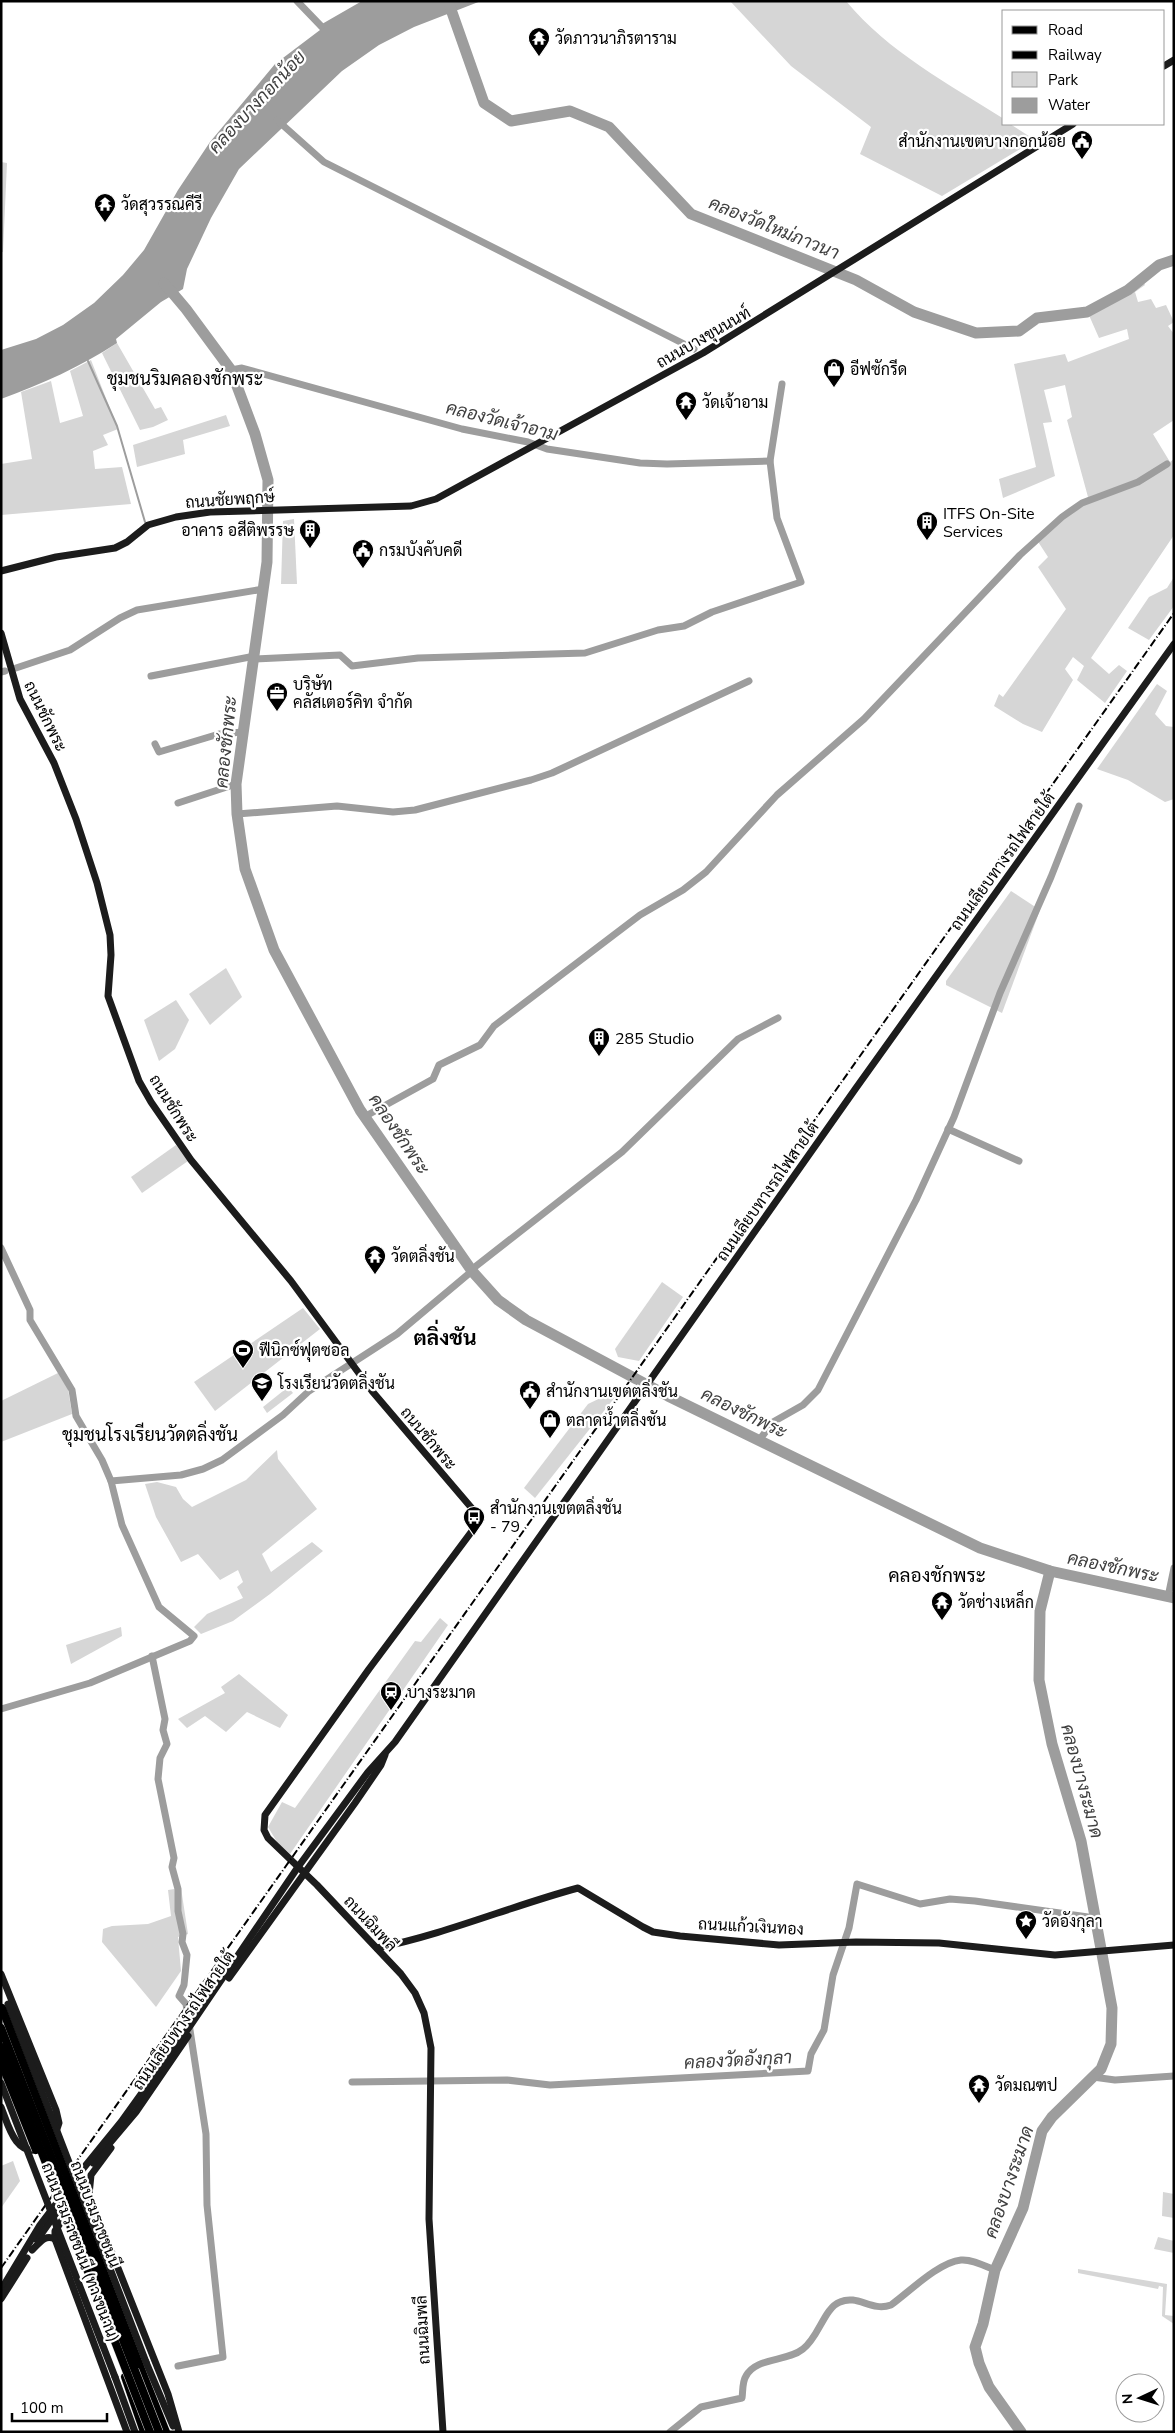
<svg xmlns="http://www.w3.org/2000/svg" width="1175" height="2433" font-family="'Nunito Sans',Sarabun,sans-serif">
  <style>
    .green { fill: #d6d6d6 }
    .water { fill: #9d9d9d }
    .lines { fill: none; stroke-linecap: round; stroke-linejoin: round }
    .stream { stroke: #9d9d9d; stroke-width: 2 }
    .canal { stroke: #9d9d9d; stroke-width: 7 }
    .river { stroke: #9d9d9d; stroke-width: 11 }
    .primary-casing { stroke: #dbdbdb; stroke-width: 9 }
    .secondary { stroke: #1c1c1c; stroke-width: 7 }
    .primary { stroke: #000; stroke-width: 8 }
    .rail { stroke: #000; stroke-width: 2; stroke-dasharray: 8 2.5 1 2.5; stroke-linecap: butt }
    .primary-bridge-casing { stroke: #dbdbdb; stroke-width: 9; stroke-linecap: butt }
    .secondary-bridge { stroke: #1c1c1c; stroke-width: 7 }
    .primary-bridge { stroke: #000; stroke-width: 8 }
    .labels { text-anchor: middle; stroke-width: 4.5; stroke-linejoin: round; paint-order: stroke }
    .poi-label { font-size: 16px; fill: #000; stroke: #fff; text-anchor: start }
    .street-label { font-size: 16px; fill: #000; stroke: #fff }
    .water-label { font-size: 18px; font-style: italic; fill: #3e3e3e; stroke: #fff }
    .neighbourhood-label { font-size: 18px; fill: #000; stroke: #fff }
    .quarter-label { font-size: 19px; fill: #000; stroke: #fff }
    .district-label { font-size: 21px; font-weight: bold; fill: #000; stroke: #fff }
  </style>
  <rect width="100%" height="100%" fill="#fff"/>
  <!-- green -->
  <g class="green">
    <path d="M730,1H846C888,52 949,84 1004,119V124H1010L1035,140L942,196L860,154L871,127L791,66Z"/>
    <polygon points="1,162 7,163 3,252 1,252"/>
    <polygon points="1140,277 1145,285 1135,292 1138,302 1151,299 1156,308 1166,305 1174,322 1168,326 1174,334 1174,420 1153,434 1170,462 1174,459 1174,535 1091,658 1109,674 1119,665 1127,671 1105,703 1077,680 1084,666 1073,657 1065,669 1073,680 1042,732 1023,724 994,706 999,694 1003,697 1066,609 1038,567 1048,557 1035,537 1066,511 1088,497 1067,420 1072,417 1065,385 1044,390 1052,422 1043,423 1055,476 1003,498 999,479 1036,467 1014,364 1065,354 1068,362 1129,339 1127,329 1099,338 1088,313"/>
    <polygon points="117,343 155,409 161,407 168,420 153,427 140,430 102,353"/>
    <polygon points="91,360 118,429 103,435 108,445 93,451 95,469 122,467 131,504 1,515 1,464 32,459 21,392 51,381 60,423 83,416 70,371"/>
    <polygon points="226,415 230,426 183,440 185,454 137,467 133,445"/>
    <polygon points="294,519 297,584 281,584 283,521"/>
    <polygon points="1174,577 1174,606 1149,640 1128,628 1149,597 1167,588"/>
    <polygon points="1157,684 1167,691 1155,714 1166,726 1174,727 1174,799 1165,802 1128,780 1097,769"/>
    <polygon points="1011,891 1040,910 1002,1013 946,985 946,981"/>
    <polygon points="226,968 242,997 210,1025 189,994"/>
    <polygon points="176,1000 189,1020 175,1049 159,1061 144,1020"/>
    <polygon points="176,1145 188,1161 142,1193 131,1177"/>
    <polygon points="662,1282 683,1297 639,1361 618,1357 615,1349"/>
    <polygon points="303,1308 320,1329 215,1411 194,1382"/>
    <polygon points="58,1373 68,1389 72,1414 1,1442 1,1401"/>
    <polygon points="288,1387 293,1393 267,1413 263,1407"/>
    <polygon points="615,1391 619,1392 535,1498 524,1488 588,1404"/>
    <polygon points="277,1450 278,1459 317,1509 262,1554 271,1572 312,1542 323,1551 270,1594 233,1621 201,1634 194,1627 207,1614 243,1598 237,1587 243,1582 238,1570 220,1580 198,1554 181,1562 156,1517 145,1484 157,1482 176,1487 183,1499 192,1507 246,1480"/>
    <polygon points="440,1618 448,1625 290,1854 277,1842 268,1827 282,1802 295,1808 415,1641 421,1642"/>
    <polygon points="121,1627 122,1636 71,1664 66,1645"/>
    <polygon points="239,1674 288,1715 280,1728 247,1712 226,1732 205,1716 187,1728 178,1719 225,1693 221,1687"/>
    <polygon points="181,1888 188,1934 178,1937 181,1971 156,2007 102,1942 103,1929 112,1926 148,1924 171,1916 168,1890"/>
    <polygon points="13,2161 20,2181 1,2208 1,2166"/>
    <polygon points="1163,2192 1174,2194 1174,2218 1162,2216"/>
    <polygon points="1158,2237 1174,2241 1174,2253 1154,2249"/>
    <polygon points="1078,2269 1167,2284 1165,2315 1174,2316 1174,2324 1162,2316 1163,2287 1159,2286 1158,2289 1078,2273"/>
  </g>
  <!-- water -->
  <path class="water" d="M362,1H481L414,27L379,45L342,71L239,169L211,218L187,269L183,289L161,302L116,339L117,343C80,367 42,384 1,399V350L36,339L63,325L94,303L123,275L144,250L178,190L210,142L275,64L320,30L314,22L317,20L322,24Z"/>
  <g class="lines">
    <!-- stream -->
    <polyline class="stream" points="88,361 117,426 145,522"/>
    <!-- canal -->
    <g class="canal">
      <polyline points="297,1 321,26"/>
      <polyline points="277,120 324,162 694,349"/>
      <polyline points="231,370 242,368 462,429 528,442 547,449 640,463 667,464 770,461"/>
      <polyline points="255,659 340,655 352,666 418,658 585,653 658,630 684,626 712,612 801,582 777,518 770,461 782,384"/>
      <polyline points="16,668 70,650 120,618 137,610 264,589"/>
      <polyline points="1,672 5,671"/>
      <polyline points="151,676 255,656"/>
      <polyline points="155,744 159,752 219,734 243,732"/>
      <polyline points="178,803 236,784"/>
      <polyline points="237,814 337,806 393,812 415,810 531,780 552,773 749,681"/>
      <polyline points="364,1117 433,1079 439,1065 480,1045 494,1026 640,915 683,890 706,872 777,795 864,719 1020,555 1062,517 1082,503 1138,482 1167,464"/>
      <polyline points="948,1129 1019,1161"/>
      <polyline points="1,1248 30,1310 30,1320 72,1390 76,1416 102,1460 111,1481"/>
      <polyline points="471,1270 622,1152 738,1039 778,1018"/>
      <polyline points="760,1439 773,1422 803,1405 818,1390 916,1200 954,1117 1000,993 1051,877 1079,806"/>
      <polyline points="1168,1597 1174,1568"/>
      <polyline points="152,1656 165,1719 163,1730 167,1744 160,1758 158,1779 174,1858 172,1867 178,1889 178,1911 183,1934 182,1942 187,1955 184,1985 179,1996 186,2004 206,2134 207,2205 223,2357 178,2366"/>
      <polyline points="1,1709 90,1683 190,1641 194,1636 159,1607 122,1525 111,1481 181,1475 203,1469 222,1460 283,1415 309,1391 397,1334 472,1271"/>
      <polyline points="1093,2077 1115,2080 1174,2076"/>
      <polyline points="352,2082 507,2080 550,2085 808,2071 811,2054 824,2030 833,1975 849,1928 857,1884 920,1904 950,1899 975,1901 1095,1918"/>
      <path d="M670,2432L701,2407L742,2398C743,2392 742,2382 746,2376C756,2357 787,2362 803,2349C819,2337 824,2308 840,2302C858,2294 871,2312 891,2305C909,2292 939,2262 961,2260C972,2259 985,2266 995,2270"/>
    </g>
    <!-- river -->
    <g class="river">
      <polyline points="448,1 484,103 511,121 570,111 609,127 691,214 856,280 914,312 976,333 1019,331 1037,318 1087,312 1128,290 1159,265 1174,260"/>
      <polyline points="164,283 186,309 231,370 255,434 268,480 267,562 236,784 237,814 245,869 274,950 360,1110 472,1271 498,1300 526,1320 668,1396 980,1548 1050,1571 1174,1598"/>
      <polyline points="1021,2432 989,2387 979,2363 975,2347 983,2324 995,2270 1023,2208 1042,2131 1052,2117 1101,2069 1111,2044 1112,2008 1081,1841 1052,1744 1039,1680 1040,1611 1050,1571"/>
    </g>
    <!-- primary casing -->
    <g class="primary-casing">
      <g id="primary">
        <polyline points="139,2364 166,2432"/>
        <polyline points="125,2377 144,2432"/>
      </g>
    </g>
    <!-- secondary -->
    <g class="secondary">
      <polyline points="1164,66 1174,60"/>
      <polyline points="1,571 56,557 115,548 127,542 148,525 176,517 210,512 411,506 436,499 703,353 1073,124"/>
      <polyline points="1,633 20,699 54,763 76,819 97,883 110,935 111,955 108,996 139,1081 151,1102 191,1160 291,1281 372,1391 481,1519 369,1669 265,1815 264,1830 268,1838 317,1885 401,1974 415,1993 424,2013 431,2048 429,2219 443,2432"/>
      <path d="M377,1948C446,1934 511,1906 578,1888L643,1927L653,1932L680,1936L779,1945L856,1942L939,1943L1055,1955L1174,1945"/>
      <polyline points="1,1974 56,2110 59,2123 56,2132"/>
      <polyline points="229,1978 355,1803 381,1765 385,1755"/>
      <path d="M1,2107C8,2124 15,2157 40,2149"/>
      <polyline points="111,2148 91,2175 89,2195 168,2394 179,2432"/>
      <polyline points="93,2163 136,2112 188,2036"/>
      <polyline points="73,2181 121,2122 190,2026 298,1867 368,1772 395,1742 856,1088 1174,644"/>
      <polyline points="68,2211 55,2231 55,2239 127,2432"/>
      <polyline points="37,2240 64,2202"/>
      <path d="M32,2250C40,2243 44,2234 55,2239"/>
      <polyline points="1,2290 40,2225 62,2196"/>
      <polyline points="1,2299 27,2258"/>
      <polyline points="146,2362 173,2426"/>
      <polyline points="115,2377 135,2432"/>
    </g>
    <!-- primary -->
    <use href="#primary" class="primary"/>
    <!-- rail -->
    <polyline class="rail" points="1,2268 1174,613"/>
    <!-- primary-bridge casing -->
    <g class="primary-bridge-casing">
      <g id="primary-bridge">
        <polyline points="2,2008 139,2364"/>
        <polyline points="1,2028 159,2432"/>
        <polyline points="1,2047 150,2432"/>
        <polyline points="1,2062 36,2150"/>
      </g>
    </g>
    <!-- secondary-bridge -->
    <g class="secondary-bridge">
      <polyline points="8,2004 146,2362"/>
      <polyline points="1,2083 115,2377"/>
    </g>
    <!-- primary-bridge -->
    <use href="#primary-bridge" class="primary-bridge"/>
  </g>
  <!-- icons -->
  <defs>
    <g id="temple-pin" transform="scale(1.125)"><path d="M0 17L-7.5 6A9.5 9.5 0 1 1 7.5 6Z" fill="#000" stroke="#fff"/><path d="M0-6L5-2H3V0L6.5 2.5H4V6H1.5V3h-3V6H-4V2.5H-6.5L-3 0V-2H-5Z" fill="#fff"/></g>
    <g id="civic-pin" transform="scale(1.125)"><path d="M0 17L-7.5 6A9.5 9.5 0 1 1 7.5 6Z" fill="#000" stroke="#fff"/><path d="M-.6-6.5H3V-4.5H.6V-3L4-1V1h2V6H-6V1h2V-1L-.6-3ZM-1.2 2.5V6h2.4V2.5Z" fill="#fff"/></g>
    <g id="shop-pin" transform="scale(1.125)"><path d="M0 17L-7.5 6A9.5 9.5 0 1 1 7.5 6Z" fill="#000" stroke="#fff"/><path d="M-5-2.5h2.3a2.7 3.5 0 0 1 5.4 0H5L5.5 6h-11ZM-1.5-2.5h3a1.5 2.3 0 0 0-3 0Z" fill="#fff"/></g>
    <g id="building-pin" transform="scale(1.125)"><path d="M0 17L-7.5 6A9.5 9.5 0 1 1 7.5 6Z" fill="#000" stroke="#fff"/><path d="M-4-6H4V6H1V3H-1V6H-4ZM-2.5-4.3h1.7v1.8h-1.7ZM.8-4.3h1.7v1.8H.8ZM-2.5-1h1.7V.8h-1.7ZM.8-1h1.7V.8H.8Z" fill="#fff"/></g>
    <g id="office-pin" transform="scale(1.125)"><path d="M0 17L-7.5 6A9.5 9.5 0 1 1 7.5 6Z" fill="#000" stroke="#fff"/><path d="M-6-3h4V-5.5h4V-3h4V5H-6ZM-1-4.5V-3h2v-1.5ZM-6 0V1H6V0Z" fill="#fff"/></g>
    <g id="stadium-pin" transform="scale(1.125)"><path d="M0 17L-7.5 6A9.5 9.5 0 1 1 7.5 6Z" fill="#000" stroke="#fff"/><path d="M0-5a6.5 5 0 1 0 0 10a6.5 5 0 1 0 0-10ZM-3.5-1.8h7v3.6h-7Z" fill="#fff"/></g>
    <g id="school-pin" transform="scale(1.125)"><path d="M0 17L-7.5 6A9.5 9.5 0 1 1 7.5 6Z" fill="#000" stroke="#fff"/><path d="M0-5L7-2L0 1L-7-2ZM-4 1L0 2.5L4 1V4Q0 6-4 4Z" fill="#fff"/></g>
    <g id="bus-pin" transform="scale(1.125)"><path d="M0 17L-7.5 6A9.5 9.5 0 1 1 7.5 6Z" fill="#000" stroke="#fff"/><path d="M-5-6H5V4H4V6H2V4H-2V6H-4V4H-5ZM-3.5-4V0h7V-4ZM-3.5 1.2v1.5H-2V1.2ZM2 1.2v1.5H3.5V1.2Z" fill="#fff"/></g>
    <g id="station-pin" transform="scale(1.125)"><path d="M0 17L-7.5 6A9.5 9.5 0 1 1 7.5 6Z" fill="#000" stroke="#fff"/><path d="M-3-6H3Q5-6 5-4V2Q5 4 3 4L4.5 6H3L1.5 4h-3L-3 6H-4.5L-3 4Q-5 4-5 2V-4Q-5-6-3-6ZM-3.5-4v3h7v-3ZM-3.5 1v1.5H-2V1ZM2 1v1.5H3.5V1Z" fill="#fff"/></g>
    <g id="sight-pin" transform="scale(1.125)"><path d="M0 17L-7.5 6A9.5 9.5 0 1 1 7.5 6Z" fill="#000" stroke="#fff"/><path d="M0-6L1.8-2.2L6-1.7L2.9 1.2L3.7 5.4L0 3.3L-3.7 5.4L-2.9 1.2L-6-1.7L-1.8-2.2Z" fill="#fff"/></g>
  </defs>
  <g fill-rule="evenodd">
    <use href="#temple-pin" x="539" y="38"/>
    <use href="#civic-pin" x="1082" y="141"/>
    <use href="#temple-pin" x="105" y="204"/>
    <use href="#shop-pin" x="834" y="369"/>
    <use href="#temple-pin" x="686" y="402"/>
    <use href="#building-pin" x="927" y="522"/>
    <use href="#building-pin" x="310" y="530"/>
    <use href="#civic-pin" x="363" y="550"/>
    <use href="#office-pin" x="277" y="693"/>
    <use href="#building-pin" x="599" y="1038"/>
    <use href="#temple-pin" x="375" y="1256"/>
    <use href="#stadium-pin" x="243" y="1350"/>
    <use href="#school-pin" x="262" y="1383"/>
    <use href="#civic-pin" x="530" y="1391"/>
    <use href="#shop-pin" x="550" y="1420"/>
    <use href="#bus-pin" x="474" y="1517"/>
    <use href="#temple-pin" x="942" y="1602"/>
    <use href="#station-pin" x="391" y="1692"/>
    <use href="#sight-pin" x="1026" y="1921"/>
    <use href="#temple-pin" x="979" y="2085"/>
  </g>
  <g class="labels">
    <!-- poi labels -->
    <g class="poi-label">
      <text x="555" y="44">วัดภาวนาภิรตาราม</text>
      <text x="1066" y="147" text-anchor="end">สำนักงานเขตบางกอกน้อย</text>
      <text x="121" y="210">วัดสุวรรณคีรี</text>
      <text x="850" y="375">อีฟซักรีด</text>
      <text x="702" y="408">วัดเจ้าอาม</text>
      <text x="943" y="519">ITFS On-Site<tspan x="943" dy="18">Services</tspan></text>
      <text x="294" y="536" text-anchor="end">อาคาร อสีติพรรษ</text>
      <text x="379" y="556">กรมบังคับคดี</text>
      <text x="293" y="690">บริษัท<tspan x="293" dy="18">คลัสเตอร์คิท จำกัด</tspan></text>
      <text x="615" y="1044">285 Studio</text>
      <text x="391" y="1262">วัดตลิ่งชัน</text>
      <text x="259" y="1356">ฟีนิกซ์ฟุตซอล</text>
      <text x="278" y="1389">โรงเรียนวัดตลิ่งชัน</text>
      <text x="546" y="1397">สำนักงานเขตตลิ่งชัน</text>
      <text x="566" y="1426">ตลาดน้ำตลิ่งชัน</text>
      <text x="490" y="1514">สำนักงานเขตตลิ่งชัน<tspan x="490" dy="18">- 79</tspan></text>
      <text x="958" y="1608">วัดช่างเหล็ก</text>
      <text x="407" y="1698">บางระมาด</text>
      <text x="1042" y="1927">วัดอังกุลา</text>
      <text x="995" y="2091">วัดมณฑป</text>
    </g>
    <!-- street labels -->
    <g class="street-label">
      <text transform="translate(703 337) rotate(-30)" y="6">ถนนบางขุนนนท์</text>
      <text transform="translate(230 499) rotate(-4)" y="6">ถนนชัยพฤกษ์</text>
      <text transform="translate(46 716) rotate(64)" y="6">ถนนชักพระ</text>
      <text transform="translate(1002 861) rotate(-54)" y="6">ถนนเลียบทางรถไฟสายใต้</text>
      <text transform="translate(174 1108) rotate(58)" y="6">ถนนชักพระ</text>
      <text transform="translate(767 1191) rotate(-55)" y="6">ถนนเลียบทางรถไฟสายใต้</text>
      <text transform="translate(429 1438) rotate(50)" y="6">ถนนชักพระ</text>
      <text transform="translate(371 1923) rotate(47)" y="6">ถนนฉิมพลี</text>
      <text transform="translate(751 1926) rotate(3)" y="6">ถนนแก้วเงินทอง</text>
      <text transform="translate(183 2020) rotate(-55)" y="6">ถนนเลียบทางรถไฟสายใต้</text>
      <text transform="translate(96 2214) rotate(69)" y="6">ถนนบรมราชชนนี</text>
      <text transform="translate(81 2252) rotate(69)" y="6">ถนนบรมราชชนนี (ทางขนาน)</text>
      <text transform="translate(422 2330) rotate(-93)" y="6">ถนนฉิมพลี</text>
    </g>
    <!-- water labels -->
    <g class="water-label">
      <text transform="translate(257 102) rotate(-47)" y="6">คลองบางกอกน้อย</text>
      <text transform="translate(774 228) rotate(22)" y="6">คลองวัดใหม่ภาวนา</text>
      <text transform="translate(502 421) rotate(14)" y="6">คลองวัดเจ้าอาม</text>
      <text transform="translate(226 742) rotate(-84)" y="6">คลองชักพระ</text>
      <text transform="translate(399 1134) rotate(56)" y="6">คลองชักพระ</text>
      <text transform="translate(744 1413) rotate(26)" y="6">คลองชักพระ</text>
      <text transform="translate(1113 1567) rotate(12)" y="6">คลองชักพระ</text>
      <text transform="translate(1082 1781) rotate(75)" y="6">คลองบางระมาด</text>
      <text transform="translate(738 2060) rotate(-3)" y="6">คลองวัดอังกุลา</text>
      <text transform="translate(1009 2182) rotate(-71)" y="6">คลองบางระมาด</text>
    </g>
    <!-- neighbourhood labels -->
    <g class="neighbourhood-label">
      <text x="185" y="385">ชุมชนริมคลองชักพระ</text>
      <text x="150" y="1441">ชุมชนโรงเรียนวัดตลิ่งชัน</text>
    </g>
    <!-- quarter labels -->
    <g class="quarter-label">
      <text x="937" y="1582">คลองชักพระ</text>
    </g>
    <!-- district labels -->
    <g class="district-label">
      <text x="445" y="1345">ตลิ่งชัน</text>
    </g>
  </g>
  <!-- border -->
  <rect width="1175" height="2433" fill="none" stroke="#000000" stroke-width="5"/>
  <!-- legend -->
  <rect x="1002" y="10" width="162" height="115" fill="#ffffff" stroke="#999999"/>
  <rect x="1012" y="26" width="25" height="8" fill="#000000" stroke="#999999"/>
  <text x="1048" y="35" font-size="15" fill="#000000">Road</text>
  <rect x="1012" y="51" width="25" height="8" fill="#000000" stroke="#999999"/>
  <text x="1048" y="60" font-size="15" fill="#000000">Railway</text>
  <rect x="1012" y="72" width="25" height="15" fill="#d6d6d6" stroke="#999999"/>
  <text x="1048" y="85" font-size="15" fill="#000000">Park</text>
  <rect x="1012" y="98" width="25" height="15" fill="#9d9d9d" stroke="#999999"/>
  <text x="1048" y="110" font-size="15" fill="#000000">Water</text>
  <!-- north arrow -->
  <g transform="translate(1140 2398) rotate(266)"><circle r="24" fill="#ffffff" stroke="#999999"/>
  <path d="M0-4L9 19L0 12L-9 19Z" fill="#000000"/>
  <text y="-8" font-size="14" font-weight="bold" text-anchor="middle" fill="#000000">N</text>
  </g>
  <!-- scale -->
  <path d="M12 2413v8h95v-8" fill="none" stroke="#000000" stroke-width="2.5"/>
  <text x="20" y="2413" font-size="15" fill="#000000" stroke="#ffffff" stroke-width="4" paint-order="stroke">100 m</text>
</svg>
